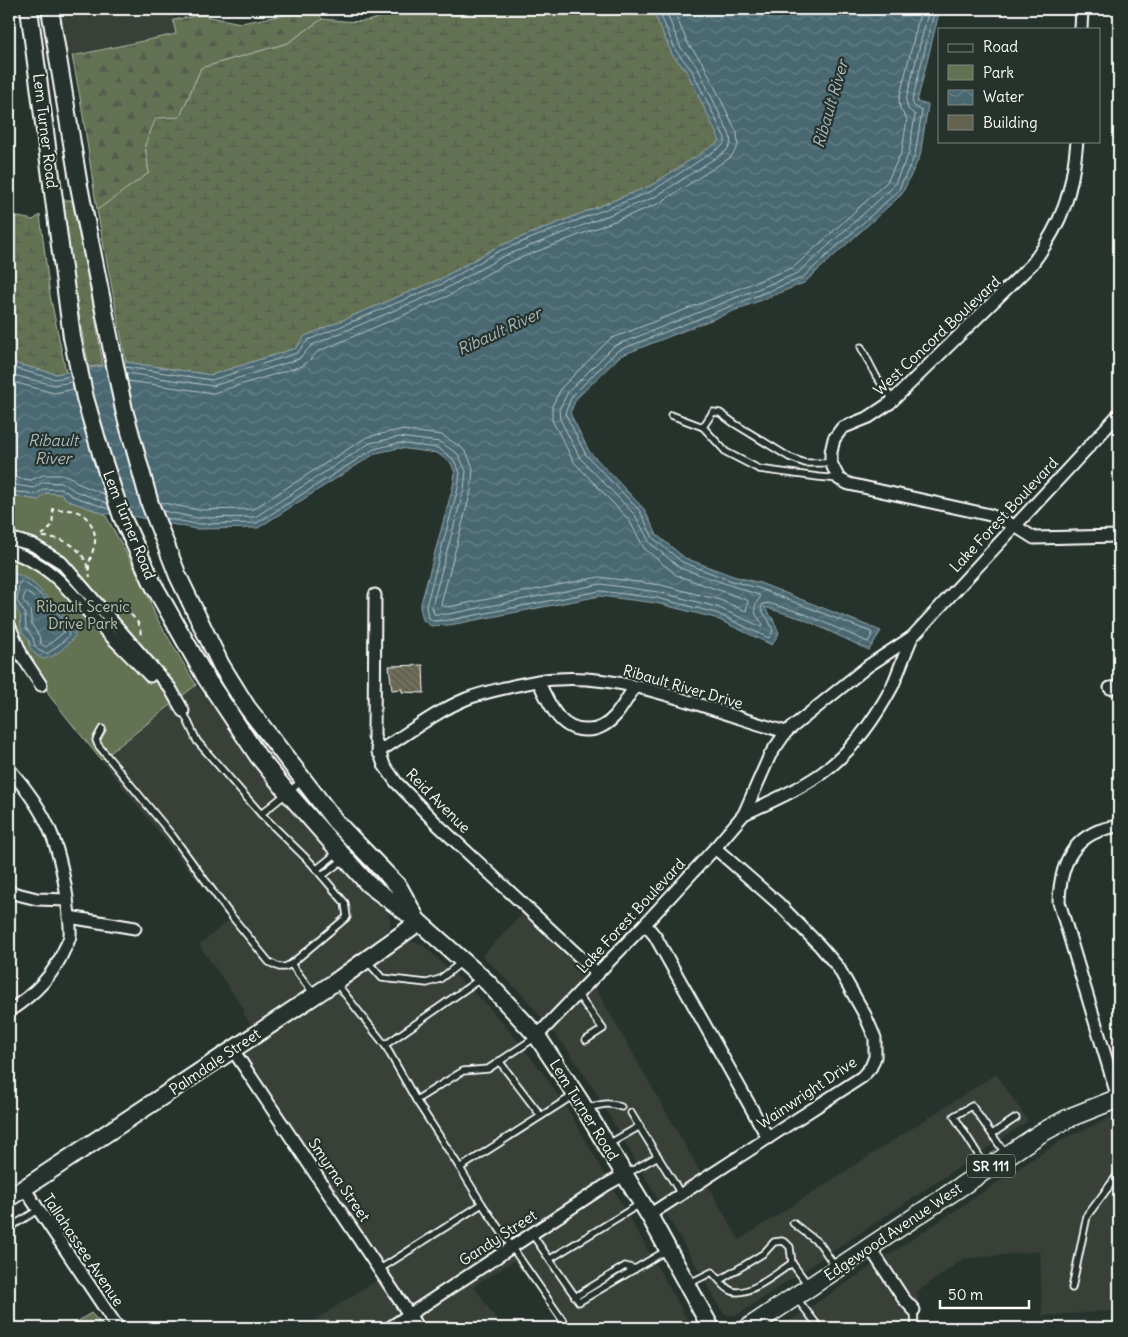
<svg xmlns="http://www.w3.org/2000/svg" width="1128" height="1337" font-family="Delius,sans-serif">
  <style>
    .built { fill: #394137 }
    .green { fill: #637253; stroke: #b1b8a9 }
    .forest { fill: url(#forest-firs); stroke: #b1b8a9 }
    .wetland { fill: url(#wetland-marsh); stroke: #b1b8a9 }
    .water { fill: url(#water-waves); stroke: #92a4aa }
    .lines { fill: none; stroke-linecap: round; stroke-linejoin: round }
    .shore { stroke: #b7c3c6; stroke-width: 1 }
    .building { fill: url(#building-back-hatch); stroke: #fff }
    .lane-casing { stroke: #fff; stroke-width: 9 }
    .street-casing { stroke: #fff; stroke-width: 15 }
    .secondary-casing { stroke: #fff; stroke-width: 20 }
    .primary-casing { stroke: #fff; stroke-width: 21 }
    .path { stroke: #fff; stroke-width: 2; stroke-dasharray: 5 4; stroke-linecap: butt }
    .lane { stroke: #26332d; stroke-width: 5.5 }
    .street { stroke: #26332d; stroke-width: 11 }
    .secondary { stroke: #26332d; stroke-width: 16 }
    .primary { stroke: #26332d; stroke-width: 18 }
    .labels { text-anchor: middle; stroke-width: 4.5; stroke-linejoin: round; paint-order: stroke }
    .shield { fill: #26332d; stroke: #bec2c0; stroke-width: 1 }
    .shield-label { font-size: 14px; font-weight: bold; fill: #fff }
    .street-label { font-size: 15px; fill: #fff; stroke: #26332d }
    .park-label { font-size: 15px; fill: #b9c0b2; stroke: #26332d }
    .water-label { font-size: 16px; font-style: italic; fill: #aebbbf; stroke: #26332d }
  </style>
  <defs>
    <pattern id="forest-firs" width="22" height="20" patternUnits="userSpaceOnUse" patternTransform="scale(1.25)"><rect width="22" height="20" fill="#637253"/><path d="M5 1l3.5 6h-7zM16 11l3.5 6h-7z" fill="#555b4f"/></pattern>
    <pattern id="wetland-marsh" width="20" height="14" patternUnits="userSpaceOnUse" patternTransform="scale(1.25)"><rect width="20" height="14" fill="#637253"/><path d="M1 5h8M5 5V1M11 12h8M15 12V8" fill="none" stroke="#555b4f"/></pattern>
    <pattern id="water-waves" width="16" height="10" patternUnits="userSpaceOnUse" patternTransform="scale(1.25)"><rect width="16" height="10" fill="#4a6871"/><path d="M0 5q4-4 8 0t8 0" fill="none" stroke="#657f86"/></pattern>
    <pattern id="building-back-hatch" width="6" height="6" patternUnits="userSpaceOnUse" patternTransform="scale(1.25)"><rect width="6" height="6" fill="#64634f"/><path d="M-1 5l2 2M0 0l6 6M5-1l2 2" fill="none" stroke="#7b7a69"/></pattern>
  </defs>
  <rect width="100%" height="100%" fill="#26332d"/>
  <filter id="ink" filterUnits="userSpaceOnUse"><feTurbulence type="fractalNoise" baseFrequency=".02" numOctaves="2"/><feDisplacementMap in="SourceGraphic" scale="10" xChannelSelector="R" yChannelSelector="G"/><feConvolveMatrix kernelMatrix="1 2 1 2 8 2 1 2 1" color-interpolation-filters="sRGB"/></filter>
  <g filter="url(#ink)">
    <!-- built -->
    <g class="built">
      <polygon points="56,9 171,9 176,34 63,57"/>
      <polygon points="196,685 321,846 388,913 390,920 390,927 387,931 365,950 253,1028 243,1012 245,1010 199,945 229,920 101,760"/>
      <polygon points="523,913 585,970 739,1240 996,1074 1028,1121 737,1315 727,1315 723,1312 594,1089 567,1049 523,995 482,956"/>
      <polygon points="409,941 422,944 485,1003 511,1033 543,1073 571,1115 692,1328 563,1328 514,1261 474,1286 502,1328 303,1328 389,1272 242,1051 338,990"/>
      <polygon points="1119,1114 1119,1310 1042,1316 1040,1251 963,1259 917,1292 922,1328 779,1328 1037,1156 1068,1137"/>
    </g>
    <!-- green -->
    <polygon class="green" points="45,493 61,494 69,501 105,514 143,584 155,615 196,685 101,760 51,698 22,643 9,612 9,495 39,500"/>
    <!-- forest -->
    <g class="forest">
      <path d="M316,9L322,19L288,43L201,68L180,117L145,145L149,173L97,210C89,159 83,107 72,56L176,34L173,20L200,15L241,23Z"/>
      <polygon points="91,1313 106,1328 67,1328"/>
    </g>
    <!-- wetland -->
    <g class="wetland">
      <path d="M389,9H652L672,54L687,72L721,141L650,186L497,247L440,279L305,336L296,348L211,375L126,362L97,210L149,173L145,145L156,118L180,117L201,68L288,43L322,19C341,20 376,28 389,9Z"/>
      <path d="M64,200H72L92,299L103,365L89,367C78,312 68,257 64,200Z"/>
      <polygon points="9,215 33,220 40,215 50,295 66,372 56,374 9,362"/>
    </g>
    <!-- water -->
    <g class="water">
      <polygon points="652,9 940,9 917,102 928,105 920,156 902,194 804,283 620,356 576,399 570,413 589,451 644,509 657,535 685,558 733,576 760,583 881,631 869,650 803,619 764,607 773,619 779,633 772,645 715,618 656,603 600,596 450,625 431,626 423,620 420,607 453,486 455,473 451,463 437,453 399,448 376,453 258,528 196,529 122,514 105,514 69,501 61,494 45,493 39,500 9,495 9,362 56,374 126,362 211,375 296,348 305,336 440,279 497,247 650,186 720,141 687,72 672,54"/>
      <polygon points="15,573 31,581 75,626 75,635 72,640 59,652 51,657 43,659 35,654 30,648 29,640 21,630 20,615 12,602 14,583 12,576"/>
    </g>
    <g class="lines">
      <!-- shore -->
      <g class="shore">
        <polyline points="9,367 55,379 71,376"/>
        <polyline points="125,367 212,380 297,353 308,340 442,284 499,251 652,191 722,146 725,142 725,138 691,69 676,51 658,9"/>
        <polyline points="126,373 213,386 299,359 312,345 445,289 502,257 655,197 726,151 731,144 730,136 697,66 681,48 665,9"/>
        <polyline points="9,374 54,385 72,382"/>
        <polyline points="9,381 54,393 74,389"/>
        <polyline points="128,381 213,393 302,366 309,361 317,352 448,296 505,264 658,204 731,157 738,146 737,133 703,63 688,44 673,9"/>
        <polyline points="9,477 31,480 43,475 64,475 72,478 79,484 104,494"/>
        <polyline points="9,484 34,488 43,482 63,483 75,491 107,503"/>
        <polyline points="9,491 36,494 44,489 62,489 72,496 109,509"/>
        <polyline points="159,502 198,510 253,509 367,437 399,430 442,435 462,448 467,454 473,468 471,491 441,604 442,606 448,607 599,577 661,585 720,600 746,611 748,602 747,600 676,575 644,548 629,520 574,462 552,420 552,406 562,387 610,339 794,267 887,182 902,151 907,119 900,109 899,100 921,9"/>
        <path d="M163,511L197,518L255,517L370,443L399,437L440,442L458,454L466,471L464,489L432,606L434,614H449L601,584L658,592L717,607L762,627L763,624C755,615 751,608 760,598L759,595L680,568L650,543L635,515L580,458L560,419L559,410L568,392L614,346L798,273L893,187L909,153L915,115L908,109L906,100L929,9"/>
        <polyline points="165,518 196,524 257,523 374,449 398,443 438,448 453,459 460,472 458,488 426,606 428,617 433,621 450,620 600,591 657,598 716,613 769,638 773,631 769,621 761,609 763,604 768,603 805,614 868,642 872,635 871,632 758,588 732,581 682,562 653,538 640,511 586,455 565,413 572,396 617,351 802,278 898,191 915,155 922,111 914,106 912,101 935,9"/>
        <path d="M22,582C39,589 59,613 70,628L68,637L55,648L48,653H44L38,650L35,646L33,638L26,628L25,613L17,601L19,584Z"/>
        <polygon points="26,592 34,598 64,630 63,633 46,647 41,644 39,636 32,625 30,610 23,600"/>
      </g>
    </g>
    <!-- building -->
    <polygon class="building" points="423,665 424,693 402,692 402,689 392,690 389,666"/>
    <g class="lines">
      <!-- lane casing -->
      <g class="lane-casing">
        <g id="lane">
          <polyline points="861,347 876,376 893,400"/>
          <polyline points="671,415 703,427 726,452 759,469 818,477 839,479"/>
          <polyline points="703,427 713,412 720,413 735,424 789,457 805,463 831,463"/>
          <polyline points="183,711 197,741 261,814 302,781"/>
          <polyline points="102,729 96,740 98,745 172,835 229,913 269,962 279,967 285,967 291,964"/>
          <polyline points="261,814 311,863 345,903 347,917 291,964 314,994"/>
          <polyline points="317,869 337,853"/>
          <polyline points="322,876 344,859"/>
          <polyline points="368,962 382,978 427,983 440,979 462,962"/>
          <polyline points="337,984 385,1045"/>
          <polyline points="578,995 603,1029 586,1040"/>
          <polyline points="499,1061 541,1116"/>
          <polyline points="416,1100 463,1071 488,1069 536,1037"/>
          <polyline points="1118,1101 1119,1119"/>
          <path d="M587,1108C600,1105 608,1101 621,1107"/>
          <polyline points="631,1113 681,1194"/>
          <polyline points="992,1134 1016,1118"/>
          <polyline points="607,1145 640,1126"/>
          <polyline points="986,1167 954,1116 972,1106 1005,1153"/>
          <polyline points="460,1168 416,1100 385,1045 480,979"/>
          <polyline points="626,1174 658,1156"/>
          <polyline points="793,1223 820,1244 836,1268"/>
          <polyline points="9,1228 38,1210"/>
          <polyline points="532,1234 579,1302 667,1250"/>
          <polyline points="550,1259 640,1204"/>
          <polyline points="380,1269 482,1204"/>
          <polyline points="720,1280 764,1253 774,1242 782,1241 786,1243 790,1247 792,1263 809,1286"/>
          <path d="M688,1284L712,1272C718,1278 724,1288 732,1291C749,1297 778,1272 792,1263"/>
          <polyline points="1072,1288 1087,1216 1119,1173"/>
          <polyline points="575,1297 625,1266 635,1269"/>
          <polyline points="797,1299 819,1327 816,1328"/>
          <polyline points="914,1310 915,1328"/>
          <polyline points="568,1328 482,1204 460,1168 574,1095"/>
        </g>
      </g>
      <!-- street casing -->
      <g class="street-casing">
        <g id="street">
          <polyline points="1081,29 1082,9"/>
          <path d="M1077,141C1072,194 1063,222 1032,264L890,403L869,417L842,428L834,439L831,452V463L839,479L849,484L990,515L1015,526L1034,538L1119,536"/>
          <polyline points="9,538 33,545 61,562 170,688 183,711"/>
          <path d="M9,551C51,564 70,592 98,623C115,641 133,658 150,676"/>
          <polyline points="375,595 374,736 384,765 396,782 438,825 598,974"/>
          <polyline points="9,625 22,656 41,685"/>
          <path d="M538,681C549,702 558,730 585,730C597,731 608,724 615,716C623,707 628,696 635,687"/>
          <polyline points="1110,688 1119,687"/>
          <path d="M378,752C407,734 435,712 466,699C481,693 497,690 513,686C528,683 543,679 558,679C632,674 715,713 786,732"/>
          <path d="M9,769C47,812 59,842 67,898C68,910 71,924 70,936C69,941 66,946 64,950C53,977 32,996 9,1011"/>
          <path d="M744,814C770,802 798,790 822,773C851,752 875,719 892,687C899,671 905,653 912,637"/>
          <polyline points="9,892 37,899 67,900"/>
          <polyline points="69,917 135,928"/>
          <polyline points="645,924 655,936 768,1138"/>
          <polyline points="537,1036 645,924 715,848 744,814 770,755 786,732 868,666 912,637 1119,414"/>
          <polyline points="233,1050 418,1328"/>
          <path d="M1118,1098L1059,902C1060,862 1075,831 1119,826"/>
          <polyline points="24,1188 118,1328"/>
          <polyline points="649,1215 862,1077 871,1067 875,1057 875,1038 865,1015 838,967 820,946 779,904 715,848"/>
          <polyline points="869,1246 903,1298 914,1310"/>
          <polyline points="389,1328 606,1185 624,1175"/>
        </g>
      </g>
      <!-- secondary casing -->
      <g class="secondary-casing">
        <g id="secondary">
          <polyline points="29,9 72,337 85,398 102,457 122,517 153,584 206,678 258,756 287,792 368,884 419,922 487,982 537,1036 580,1101 649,1215 711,1328"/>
          <polyline points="50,9 79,186 124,410 150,504 178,576 221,665 247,707 336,822 399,887 415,916"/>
          <polyline points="9,1198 335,982 419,922"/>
        </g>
      </g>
      <!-- primary casing -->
      <g class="primary-casing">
        <polyline id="primary" points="748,1328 1041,1133 1071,1117 1119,1098"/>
      </g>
      <!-- path -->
      <g class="path">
        <polyline points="9,524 14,527"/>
        <path d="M41,535C53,530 53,521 53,509C61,510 73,509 80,513C91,519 98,534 94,547C91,557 87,565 90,577"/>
        <path d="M43,537C63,537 83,547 88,569"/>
        <path d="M115,606C128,611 144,621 140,638"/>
      </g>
      <!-- lane -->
      <use href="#lane" class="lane"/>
      <!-- street -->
      <use href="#street" class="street"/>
      <!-- secondary -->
      <use href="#secondary" class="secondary"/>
      <!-- primary -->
      <use href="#primary" class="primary"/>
    </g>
  </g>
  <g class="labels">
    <!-- shield labels -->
    <rect class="shield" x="967" y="1154.5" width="48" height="23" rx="4"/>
    <g class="shield-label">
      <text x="991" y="1171">SR 111</text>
    </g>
    <!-- street labels -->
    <g class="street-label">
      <text transform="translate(45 131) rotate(83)" y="5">Lem Turner Road</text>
      <text transform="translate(937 336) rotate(-43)" y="5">West Concord Boulevard</text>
      <text transform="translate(1004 515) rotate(-47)" y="5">Lake Forest Boulevard</text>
      <text transform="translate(129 525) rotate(68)" y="5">Lem Turner Road</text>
      <text transform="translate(683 687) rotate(16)" y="5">Ribault River Drive</text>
      <text transform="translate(438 801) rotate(45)" y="5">Reid Avenue</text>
      <text transform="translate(631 916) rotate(-47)" y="5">Lake Forest Boulevard</text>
      <text transform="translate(215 1062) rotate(-34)" y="5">Palmdale Street</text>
      <text transform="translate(807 1093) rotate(-34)" y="5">Wainwright Drive</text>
      <text transform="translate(584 1110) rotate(58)" y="5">Lem Turner Road</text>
      <text transform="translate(339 1180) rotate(56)" y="5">Smyrna Street</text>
      <text transform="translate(893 1232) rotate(-34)" y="5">Edgewood Avenue West</text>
      <text transform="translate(498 1238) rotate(-33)" y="5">Gandy Street</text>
      <text transform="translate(83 1250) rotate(56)" y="5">Tallahassee Avenue</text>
    </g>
    <!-- park labels -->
    <g class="park-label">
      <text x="83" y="612">Ribault Scenic<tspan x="83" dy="17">Drive Park</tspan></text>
    </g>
    <!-- water labels -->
    <g class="water-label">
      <text transform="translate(830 104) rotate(-74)" y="6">Ribault River</text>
      <text transform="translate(499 331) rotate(-25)" y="6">Ribault River</text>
      <text x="53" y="446">Ribault<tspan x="53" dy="18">River</tspan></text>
    </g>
  </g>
  <!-- margin -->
  <rect width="1128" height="1337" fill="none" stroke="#26332d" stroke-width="30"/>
  <rect x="15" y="15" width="1098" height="1307" fill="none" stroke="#fff" stroke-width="2" filter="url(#ink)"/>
  <!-- legend -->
  <rect x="938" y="28" width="162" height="115" fill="#26332d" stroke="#7d8581"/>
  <rect x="948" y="44" width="25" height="8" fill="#26332d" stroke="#7d8581"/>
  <text x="983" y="52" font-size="15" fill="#ffffff">Road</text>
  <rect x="948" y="65" width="25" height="15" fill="#637253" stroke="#7d8581"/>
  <text x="983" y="78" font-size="15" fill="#ffffff">Park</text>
  <rect x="948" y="90" width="25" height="15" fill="url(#water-waves)" stroke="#7d8581"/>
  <text x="983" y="102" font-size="15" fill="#ffffff">Water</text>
  <rect x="948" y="115" width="25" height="15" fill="#64634f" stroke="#7d8581"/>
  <text x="983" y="128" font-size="15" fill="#ffffff">Building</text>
  <!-- scale -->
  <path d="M940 1300v8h89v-8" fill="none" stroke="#ffffff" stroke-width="2.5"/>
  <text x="948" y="1300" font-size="15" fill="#ffffff" stroke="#26332d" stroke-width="4" paint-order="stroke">50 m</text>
</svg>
